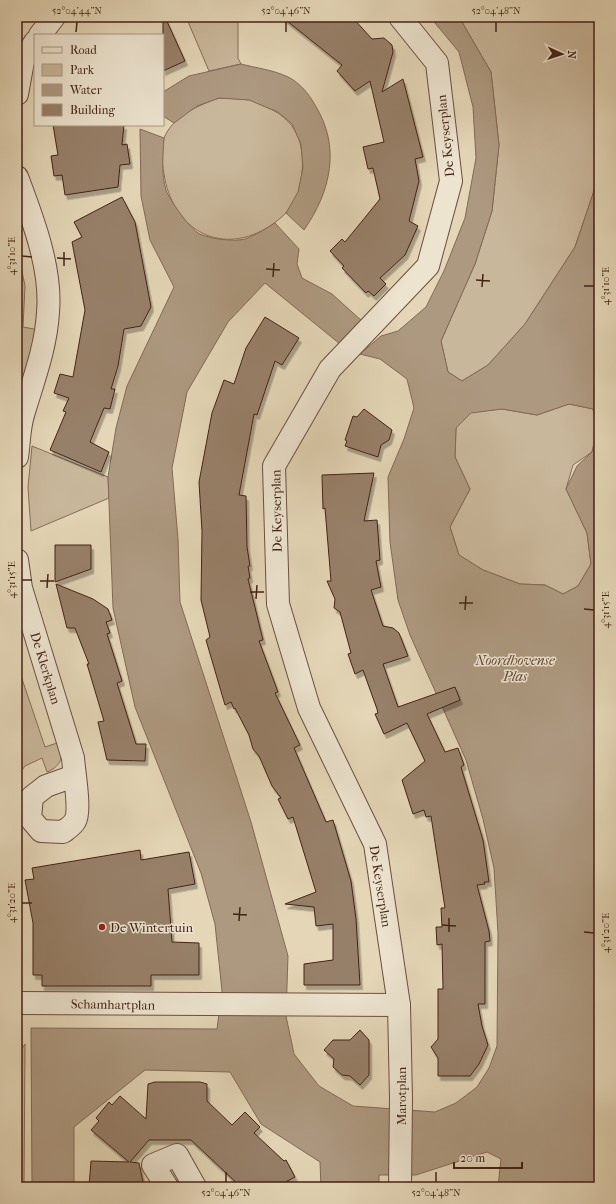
<svg xmlns="http://www.w3.org/2000/svg" width="616" height="1204" font-family="'IM FELL French Canon',serif">
  <style>
    .green { fill: #c9b79b; stroke: #866c58 }
    .water { fill: #ad9980; stroke: #836955; fill-rule: evenodd }
    .building { fill: #978069; stroke: #432215; filter: url(#shadow) }
    .lines { fill: none; stroke-linecap: round; stroke-linejoin: round }
    .street-casing { stroke: #6b4f3e; stroke-width: 24 }
    .street { stroke: #ede4d0; stroke-width: 22 }
    .ticks { fill: none; stroke: #432215; stroke-width: 1.5 }
    .poi-dot { fill: #8f2418; stroke: #ede4d0; stroke-width: 1.5 }
    .labels { text-anchor: middle; stroke-width: 3; stroke-linejoin: round; paint-order: stroke }
    .street-label { font-size: 13px; fill: #432215; stroke: #ede4d0 }
    .poi-label { font-size: 13px; fill: #432215; stroke: #ede4d0; text-anchor: start }
    .water-label { font-size: 14px; font-style: italic; fill: #634635; stroke: #ede4d0 }
    .neatline { fill: none; stroke: #432215; stroke-width: 1.5 }
    .ticks-label { font-size: 10px; text-anchor: middle; fill: #432215 }
  </style>
  <defs>
    <filter id="shadow"><feDropShadow dx="2.5" dy="4.5" stdDeviation="0" flood-color="#0004"/></filter>
  </defs>
  <rect width="100%" height="100%" fill="#e4d6b7"/>
  <filter id="stains"><feTurbulence type="fractalNoise" baseFrequency=".005" numOctaves="4"/><feColorMatrix values="0 0 0 0 .2 0 0 0 0 .09 0 0 0 0 .02 0 0 0 .5 -.17"/></filter>
  <radialGradient id="worn" r=".72"><stop offset=".6" stop-color="#630" stop-opacity="0"/><stop offset="1" stop-color="#630" stop-opacity=".3"/></radialGradient>
  <!-- green -->
  <g class="green">
    <polygon points="186,17 238,17 238,58 241,64 209,71"/>
    <polygon points="459,17 599,17 599,176 575,247 525,324 488,365 462,381 448,372 441,341 475,264 492,211 499,145 491,72"/>
    <path d="M219,98C228,99 240,98 249,100C255,101 260,105 266,107C303,122 307,154 299,190C295,207 281,219 267,228C217,257 172,227 164,174C162,164 161,148 164,138C173,116 199,105 219,98Z"/>
    <polygon points="17,247 25,286 23,327 39,330 17,410"/>
    <polygon points="569,404 594,409 597,432 592,452 573,465 566,489 587,533 591,564 578,586 563,594 545,585 520,584 483,570 459,555 450,527 470,489 455,457 456,428 471,412 502,409 537,415"/>
    <polygon points="32,446 108,477 109,498 31,531 28,487"/>
    <path d="M17,664L45,747L60,742C64,755 62,766 47,772L42,758L25,766L17,777Z"/>
    <polygon points="25,1044 24,1187 17,1187 17,1056"/>
  </g>
  <!-- water -->
  <g class="water">
    <path d="M430,17H459L491,72L499,145L492,211L475,264L441,341L448,372L462,381L488,365L525,324L575,247L599,176V1187H498L501,1159L487,1152L416,1175H379V1187H321L320,1162L261,1124L230,1072L145,1070L74,1127V1187H32L31,1028L217,1029L222,991L215,924L201,873L135,707L113,608L108,477L116,428L127,386L174,287L150,240L141,196L140,129L164,138C163,155 161,174 166,190C170,201 190,229 200,234C211,239 233,242 245,239C256,235 265,229 275,223L299,249L297,264L302,278L332,294L362,321L340,344L265,283L228,322L187,392L172,468L178,539L180,602L251,822L288,956L286,1016L294,1054L319,1086L353,1106L435,1112L456,1103L477,1087L489,1068L497,1046L498,933L494,868L483,819L466,760L410,635L398,600L390,542L388,477L404,439L414,408L407,379L380,359L360,354L381,336L398,331L426,307L444,271L465,218L476,158L473,107L459,52ZM569,404L593,409L597,432L592,452L577,466L566,489L587,533L591,564L578,586L563,594L545,585L520,584L483,570L459,555L450,527L470,489L455,457L456,428L471,413L502,409L537,415Z"/>
    <path d="M241,64C256,68 274,70 288,77C299,82 309,94 315,105C341,147 331,191 304,230L286,213L298,192L303,168L301,144L292,124L278,112L249,100L219,98L197,106L174,123L163,116V92L189,76Z"/>
  </g>
  <!-- building -->
  <g class="building">
    <polygon points="163,17 165,17 185,61 163,71"/>
    <polygon points="282,17 352,17 372,39 384,38 392,45 393,52 382,92 403,79 423,157 415,159 419,181 409,221 418,226 405,255 380,278 386,284 374,296 368,291 366,293 342,268 344,266 330,251 342,239 345,242 380,199 373,168 368,169 363,147 384,142 370,81 355,91 337,71 342,65"/>
    <polygon points="53,125 124,125 122,145 127,144 130,164 120,165 118,187 65,195 62,175 54,176 51,156 58,155"/>
    <polygon points="122,197 135,222 151,307 141,326 124,329 118,366 111,389 115,389 110,409 104,408 90,442 109,452 101,472 50,450 66,412 63,411 69,398 54,393 60,374 73,377 85,310 72,242 82,237 74,222"/>
    <polygon points="265,317 299,338 282,365 275,361 257,415 254,414 239,495 246,496 247,547 250,566 248,566 250,578 248,579 263,640 259,641 278,692 275,693 300,745 294,748 326,822 333,820 351,881 356,919 360,985 304,985 304,964 333,960 333,924 316,926 314,907 285,904 316,892 293,817 288,819 278,799 281,798 272,786 259,756 253,749 249,735 235,708 234,709 231,702 225,705 206,640 210,637 201,600 202,531 199,482 212,413 224,380 234,384 246,348"/>
    <polygon points="364,409 392,430 389,440 381,445 378,457 345,446 347,441 345,440 353,416 357,417"/>
    <polygon points="374,473 364,521 377,520 380,560 376,561 381,587 371,590 383,626 393,628 399,633 408,656 383,664 398,707 455,687 460,700 427,714 445,752 458,748 464,765 461,767 483,840 489,882 484,882 485,884 477,885 489,931 490,941 485,942 485,1004 478,1004 482,1026 488,1045 479,1064 470,1076 438,1076 438,1058 431,1047 438,1039 438,989 443,989 442,944 437,945 436,927 442,927 441,908 445,908 431,816 426,817 424,810 413,814 402,780 425,761 407,723 384,734 375,714 378,713 377,709 363,670 355,674 348,654 351,653 340,612 334,608 335,599 327,581 331,581 325,508 323,509 322,475"/>
    <polygon points="55,545 91,545 91,569 55,582"/>
    <polygon points="56,584 93,599 108,609 112,620 106,622 110,633 107,634 122,681 117,683 136,744 146,744 145,761 107,760 98,722 104,721 87,664 89,664 75,628 67,628"/>
    <polygon points="140,850 141,860 189,852 195,884 168,889 172,942 199,943 199,975 151,975 151,986 42,986 42,975 33,975 33,923 25,880 34,879 32,868"/>
    <polygon points="360,1030 369,1040 369,1075 360,1085 350,1076 342,1075 333,1067 334,1059 324,1050 333,1040 350,1040"/>
    <polygon points="155,1082 200,1082 207,1084 207,1101 232,1125 245,1112 260,1127 254,1133 284,1161 286,1160 295,1177 276,1187 241,1187 191,1140 149,1140 130,1162 139,1163 144,1187 89,1187 91,1161 129,1162 91,1130 99,1121 96,1118 109,1102 112,1105 120,1096 146,1119 148,1084"/>
  </g>
  <g class="lines">
    <!-- street casing -->
    <g class="street-casing">
      <g id="street">
        <polyline points="40,35 54,17"/>
        <polyline points="17,94 23,61 35,42"/>
        <path d="M17,177C32,217 52,268 48,312C46,348 33,381 23,415C19,428 19,444 17,457"/>
        <path d="M17,560L21,588L73,758C74,772 81,811 75,821C73,825 67,829 63,832L41,831L30,818L32,797L46,786L74,776"/>
        <polyline points="17,1003 399,1005"/>
        <polyline points="167,1187 153,1165 177,1155 195,1187"/>
        <polyline points="400,1187 401,1098 399,1005 375,844 309,708 278,604 274,466 330,369 428,266 451,181 437,63 400,17"/>
      </g>
    </g>
    <!-- street -->
    <use href="#street" class="street"/>
  </g>
  <!-- ticks -->
  <path class="ticks" d="M76,32L77,22M286,32V22M496,32V22M22,256L32,257M57,258L71,259M64,266V252M266,269L280,270M273,277L274,263M476,280L490,281M584,286H594M482,287L483,274M22,580H32M40,581H54M47,588L48,574M250,592H264M256,599L257,585M459,603H473M584,609L594,610M465,610L466,596M22,903H32M233,914L247,915M239,921L240,907M442,925L456,926M449,932V918M584,932L594,933M226,1182V1172M436,1182V1172"/>
  <!-- markers -->
  <circle class="poi-dot" cx="102" cy="927" r="4"/>
  <g class="labels">
    <!-- street labels -->
    <g class="street-label">
      <text transform="translate(445 136) rotate(-96)" y="5">De Keyserplan</text>
      <text transform="translate(276 511) rotate(-91)" y="5">De Keyserplan</text>
      <text transform="translate(46 668) rotate(73)" y="5">De Klerkplan</text>
      <text transform="translate(381 886) rotate(81)" y="5">De Keyserplan</text>
      <text transform="translate(113 1004) rotate(1)" y="5">Schamhartplan</text>
      <text transform="translate(401 1096) rotate(-90)" y="5">Marotplan</text>
    </g>
    <!-- poi labels -->
    <g class="poi-label">
      <text x="110" y="932">De Wintertuin</text>
    </g>
    <!-- water labels -->
    <g class="water-label">
      <text x="515" y="665">Noordhovense<tspan x="515" dy="16">Plas</tspan></text>
    </g>
  </g>
  <!-- margin -->
  <rect width="616" height="1204" fill="none" stroke="#e4d6b7" stroke-width="44"/>
  <!-- legend -->
  <rect x="34" y="34" width="130" height="92" fill="#ede4d0" stroke="#a99685"/>
  <rect x="42" y="47" width="20" height="6" fill="#ede4d0" stroke="#a99685"/>
  <text x="70" y="54" font-size="12" fill="#432215">Road</text>
  <rect x="42" y="64" width="20" height="12" fill="#c9b79b" stroke="#a99685"/>
  <text x="70" y="74" font-size="12" fill="#432215">Park</text>
  <rect x="42" y="84" width="20" height="12" fill="#ad9980" stroke="#a99685"/>
  <text x="70" y="94" font-size="12" fill="#432215">Water</text>
  <rect x="42" y="104" width="20" height="12" fill="#978069" stroke="#a99685"/>
  <text x="70" y="114" font-size="12" fill="#432215">Building</text>
  <!-- north arrow -->
  <g transform="translate(562 54) rotate(93)" stroke="#ede4d0" stroke-width="3" paint-order="stroke">
  <path d="M0-3L7 15L0 10L-7 15Z" fill="#432215"/>
  <text y="-6" font-size="11" font-weight="bold" text-anchor="middle" fill="#432215">N</text>
  </g>
  <!-- scale -->
  <path d="M454 1162v6h68v-6" fill="none" stroke="#432215" stroke-width="2"/>
  <text x="460" y="1162" font-size="12" fill="#432215" stroke="#ede4d0" stroke-width="3" paint-order="stroke">20 m</text>
  <rect x="22" y="22" width="572" height="1160" class="neatline"/>
  <g class="ticks-label">
    <text x="77" y="14">52°04'44"N</text>
    <text x="286" y="14">52°04'46"N</text>
    <text x="496" y="14">52°04'48"N</text>
    <text transform="translate(11 256) rotate(-90)" y="4">4°31'10"E</text>
    <text transform="translate(605 286) rotate(-90)" y="4">4°31'10"E</text>
    <text transform="translate(11 580) rotate(-90)" y="4">4°31'15"E</text>
    <text transform="translate(605 610) rotate(-90)" y="4">4°31'15"E</text>
    <text transform="translate(11 903) rotate(-90)" y="4">4°31'20"E</text>
    <text transform="translate(605 933) rotate(-90)" y="4">4°31'20"E</text>
    <text x="226" y="1196">52°04'46"N</text>
    <text x="436" y="1196">52°04'48"N</text>
  </g>
  <rect width="100%" height="100%" filter="url(#stains)"/>
  <rect width="100%" height="100%" fill="url(#worn)"/>
</svg>
